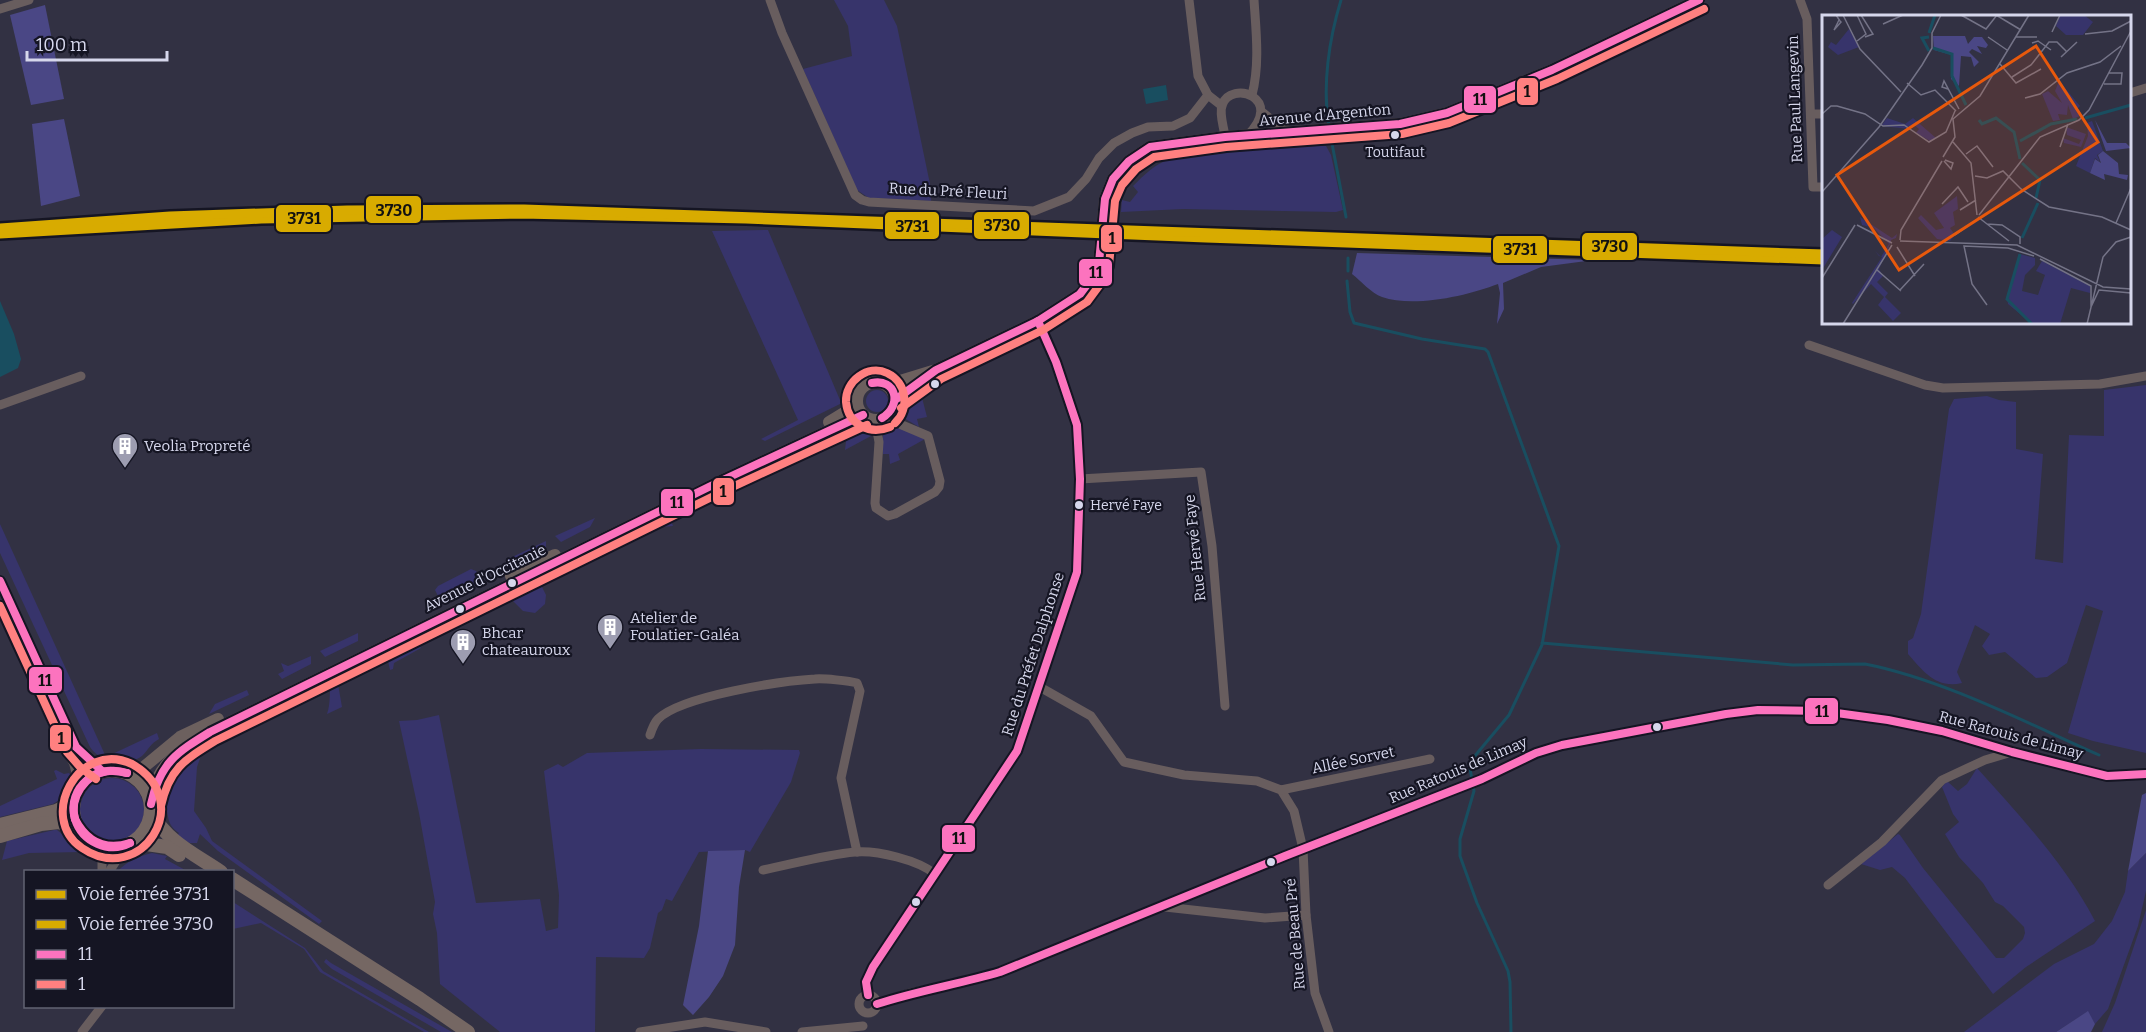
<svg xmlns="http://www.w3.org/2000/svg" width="2146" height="1032" font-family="Bitter,serif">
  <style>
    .green { fill: #37346b }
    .forest { fill: #4a4785 }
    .water { fill: #194e60 }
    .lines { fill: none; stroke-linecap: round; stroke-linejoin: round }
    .stream { stroke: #194e60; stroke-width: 3 }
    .minor { stroke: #685d5e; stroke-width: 9 }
    .tertiary { stroke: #685d5e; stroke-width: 10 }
    .secondary { stroke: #6c605e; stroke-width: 12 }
    .primary { stroke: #756763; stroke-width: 14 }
    .bus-1-casing { stroke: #151523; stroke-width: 12 }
    .bus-2-casing { stroke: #151523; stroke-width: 12 }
    .bus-1 { stroke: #fc73be; stroke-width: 8 }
    .bus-2 { stroke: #ff8080; stroke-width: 8 }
    .rail-1-casing { stroke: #151523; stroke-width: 14 }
    .rail-2-casing { stroke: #151523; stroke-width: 14 }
    .rail-1 { stroke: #d8ab00; stroke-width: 9 }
    .rail-2 { stroke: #d8ab00; stroke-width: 9 }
    .bus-dot { fill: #d6d7ec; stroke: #151523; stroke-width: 2 }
    .labels { text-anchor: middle; stroke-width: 4.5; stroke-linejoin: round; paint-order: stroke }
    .bus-label { font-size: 14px; fill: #d6d7ec; stroke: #151523 }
    .street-label { font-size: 15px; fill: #d6d7ec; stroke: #151523 }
    .poi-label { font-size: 15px; fill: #d6d7ec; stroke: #151523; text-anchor: start }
    .inset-river { fill: none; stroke: #194e60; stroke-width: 3 }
    .inset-road { fill: none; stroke: #747387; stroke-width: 1.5 }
    .view { fill: #e8590c; fill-opacity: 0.15; stroke: #e8590c; stroke-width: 3 }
    .inset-edge { fill: none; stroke: #d6d7ec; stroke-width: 3 }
    .line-badge { stroke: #151523; stroke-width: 2 }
    .pale-badge-label { font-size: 16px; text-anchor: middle; font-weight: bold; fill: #111 }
  </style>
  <rect width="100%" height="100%" fill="#323143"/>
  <!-- green -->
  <g class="green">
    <polygon points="834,0 884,0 897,26 930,184 931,201 869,198 857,190 803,69 852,56 848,26"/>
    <path d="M1326,146L1331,155L1343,210L1336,212L1183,209L1121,212L1122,200L1130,202L1138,192L1133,186C1144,175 1155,164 1170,159C1218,142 1275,147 1326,146Z"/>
    <polygon points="768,230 840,400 845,394 847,397 842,403 765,441 761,439 798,420 712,231"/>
    <path d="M2146,385V753L2093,741L2068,733L2103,611L2086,605L2067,663L2047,677L2036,678L2005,652L1989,655L1982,646L1990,634L1975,625L1957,672L1962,683C1936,689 1923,671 1908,654V641L1913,638L1921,614L1949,409L1954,399L1987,396L1999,400L2016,402V449L2043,454L2035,559L2063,563L2069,435L2104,436V390Z"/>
    <circle cx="877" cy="401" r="11"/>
    <path d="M920,390L927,417L917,419L919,427L904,418C899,404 908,395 920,390Z"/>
    <polygon points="895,422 925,439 898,454 900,460 890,464 889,454 883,454 883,427"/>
    <polygon points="858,426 868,430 871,436 845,450 846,441 839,440 791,463 789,456"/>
    <polygon points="772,464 775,471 709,502 709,495"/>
    <polygon points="688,506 693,509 687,515 672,523 673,526 662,527 664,524 661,521 663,517"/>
    <polygon points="595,518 590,527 561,542 555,536"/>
    <path d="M0,524L106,757L157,733L159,739C151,743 148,750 142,756C127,767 100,763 90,747L0,553Z"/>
    <polygon points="646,526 651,531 615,549 614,543"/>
    <polygon points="546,541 546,550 513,565 508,559"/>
    <polygon points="471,569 476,571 480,579 479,583 444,600 439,598 435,590 438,586"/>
    <polygon points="538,579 546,595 545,604 535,613 523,611 507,595"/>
    <polygon points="481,607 487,610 473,618 473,620 422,644 417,638"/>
    <polygon points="358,633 358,641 325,657 320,651"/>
    <polygon points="415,640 421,648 394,663 393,669 390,670 388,661 389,652"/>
    <polygon points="311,656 311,664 282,679 278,674 284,671 281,663 288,666"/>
    <path d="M354,669L356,675L338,684L342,707L327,714C331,703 329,692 331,680Z"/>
    <polygon points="247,690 249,695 209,714 215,704"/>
    <path d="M306,694L309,696L232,735L202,753L197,767L194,811L206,828L212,841L322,921L319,924L218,851L200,834L197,843H190L176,837L179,833C167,825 169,818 166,806C164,797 161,787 165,779C178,749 275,709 306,694Z"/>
    <polygon points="439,715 476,903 540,899 546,931 558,928 559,895 544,771 558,764 563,767 587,753 701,749 799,750 800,753 791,782 750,852 745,850 699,852 672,901 666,899 662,910 658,913 650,948 644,958 596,957 595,1032 500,1032 440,984 437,933 433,914 435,902 419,813 399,721 417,720"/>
    <path d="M1977,768C2020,816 2065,864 2095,921L2026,967L1993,994L1905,878L1892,867L1880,870L1861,864L1898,834L1900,835L1923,868L1996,958H2004L2023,939L2025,933L2024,927L2003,906L1995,902L1983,883L1959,857L1945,834L1959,822L1953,814L1942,787L1947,781L1958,791L1967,784Z"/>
    <path d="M56,770L64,774L69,773L71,776C69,787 63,799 53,804L0,817V806L57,779L54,771Z"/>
    <circle cx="112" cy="810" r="32"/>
    <polygon points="54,830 57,830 78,847 82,852 29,853 2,860 7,841"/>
    <path d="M152,853L167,856L165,859L187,871H118C127,861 139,856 152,853Z"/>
    <polygon points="2146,853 2146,891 2138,926 2108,1009 2095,1024 2087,1012 2056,1032 1964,1032 2054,964 2094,944 2112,921 2125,892 2128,871"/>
    <polygon points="233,902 305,948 323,971 429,1032 424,1032 320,972 304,949 261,923 233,929"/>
    <polygon points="2146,910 2146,1032 2102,1032 2115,1003"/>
    <polygon points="326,959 331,963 452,1032 441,1032 332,969 324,962"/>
  </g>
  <!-- forest -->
  <g class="forest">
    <polygon points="45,5 64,99 31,105 10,15"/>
    <polygon points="64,119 80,196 41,206 32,124"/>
    <path d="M1357,253L1594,260L1541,267L1503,283L1504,309L1497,324L1500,293L1498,284C1467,296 1413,308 1382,297C1371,293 1361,281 1352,274Z"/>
    <polygon points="2146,793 2146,853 2128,871 2142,795"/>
    <polygon points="745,850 739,887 735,945 723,976 709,997 693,1015 683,1005 699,926 708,851"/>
    <polygon points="2088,1011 2095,1024 2091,1032 2056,1032"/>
  </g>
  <!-- water -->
  <g class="water">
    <polygon points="1166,85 1168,100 1146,104 1143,89"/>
    <polygon points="0,301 14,334 21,359 18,368 0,377"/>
  </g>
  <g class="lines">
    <!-- stream -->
    <g class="stream">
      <path d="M1329,127C1322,86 1329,39 1341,0"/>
      <polyline points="1330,133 1346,217"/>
      <polyline points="1348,271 1348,258"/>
      <polyline points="1347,281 1350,312 1354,323 1422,339 1485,349 1488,352 1559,546 1542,645 1509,715 1469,763 1474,791 1460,839 1460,856 1477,903 1508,971 1510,982 1511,1032"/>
      <path d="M1542,643L1793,665L1865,664C1942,679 2027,723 2099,755"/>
    </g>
    <!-- minor -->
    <g class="minor">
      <polyline points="770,0 782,33 855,195 862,200 869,202 1034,211 1069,197 1086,179 1099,158 1114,143 1132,133 1148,127 1173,126 1190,118 1208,95"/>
      <polyline points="1189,0 1198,76 1208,95 1222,106"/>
      <polyline points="1800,0 1807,19 1813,187 1824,187"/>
      <polyline points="0,9 29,0"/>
      <polyline points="2130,93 2146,88"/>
      <path d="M1252,95C1260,64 1256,31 1254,0"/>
      <polyline points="1262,112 1278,125 1290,131"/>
      <polyline points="1811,114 1824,114"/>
      <path d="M1225,137C1224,127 1219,115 1222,105C1231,79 1286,98 1247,136"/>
      <polyline points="1809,345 1925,385 1943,388 2100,384 2146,376"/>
      <polyline points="0,405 81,376"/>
      <polyline points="875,420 879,442 875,503 876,508 888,516 895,514 935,492 939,487 940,481 928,436 902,425 891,413"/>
      <polyline points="1080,479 1201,472 1212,546 1225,706"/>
      <polyline points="1038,686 1091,716 1124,762 1184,775 1257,781 1281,790 1294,811 1303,849 1306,915 1315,993 1329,1032"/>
      <path d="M650,735C652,729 654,723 658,719C681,696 781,681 815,679C822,678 850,681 857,683L860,691L841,778L857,852"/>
      <polyline points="1281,790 1430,759"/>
      <polyline points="99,846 102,858 102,872"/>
      <path d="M763,870C793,864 824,855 855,852C877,850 918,860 935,874"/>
      <polyline points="109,872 126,845"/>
      <polyline points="1828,885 1882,842 1942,780 1985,760 2012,752"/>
      <polyline points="1165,907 1265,918 1306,915"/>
      <polyline points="868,995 866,982 873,967 1017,751 1077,572 1080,479 1077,425 1056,362 1038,321"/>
      <circle cx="868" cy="1004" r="9"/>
      <polyline points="877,1004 910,993 961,983 1000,972 1285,856 1482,779 1536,753 1562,745 1726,714 1758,710 1822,711 1888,720 1942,731 2012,752 2107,776 2146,774"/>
      <polyline points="82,1032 102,1006"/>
      <polyline points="640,1032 705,1022 766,1032"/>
      <polyline points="802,1032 863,1026"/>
    </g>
    <!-- tertiary -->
    <g class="tertiary">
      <polyline points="0,581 76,747 88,760 102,771"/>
      <polyline points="0,606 62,743 74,763 80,786"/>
    </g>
    <!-- secondary -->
    <g class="secondary">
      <circle cx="876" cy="401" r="19"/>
      <polyline points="887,385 936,370 1038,321 1080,294 1095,274 1099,263 1105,199 1113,179 1129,161 1150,147 1225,137 1400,124 1447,113 1552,70 1699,0"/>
      <polyline points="895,400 922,379"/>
      <polyline points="829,422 847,411 857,401"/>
      <polyline points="511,576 555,555"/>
      <polyline points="133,776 180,737 218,719"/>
      <path d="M151,804C153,795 155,784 159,776C169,756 192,743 210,732L723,480L863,415"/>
    </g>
    <!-- primary -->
    <g class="primary">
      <circle cx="112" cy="809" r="39"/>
      <path d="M151,813C169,843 193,853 221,872"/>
      <polyline points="0,825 56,811 73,803"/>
      <polyline points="0,836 41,824 59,822 79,830"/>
      <polyline points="133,842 167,847 179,855"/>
      <polyline points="232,879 420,999 468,1032"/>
    </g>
    <!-- bus-1 casing -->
    <g class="bus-1-casing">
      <g id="bus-1">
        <path d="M872,383C896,378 903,405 882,418"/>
        <polyline points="895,400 936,370 1038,321 1080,294 1095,274 1099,263 1105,199 1113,179 1129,161 1150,147 1225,137 1400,124 1447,113 1552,70 1699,0"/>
        <polyline points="0,581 76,747 102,771"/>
        <path d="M151,804C160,763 176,753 210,732L723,480L863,415"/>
        <path d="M75,819C87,842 105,851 130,843"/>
        <path d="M75,819C82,842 109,854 130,843"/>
        <path d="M75,819C66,787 98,763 127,773"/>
        <path d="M75,819C69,798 85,774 107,771C113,770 121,772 127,773"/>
        <polyline points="868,995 866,982 873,967 1017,751 1077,572 1080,479 1077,425 1056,362 1038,321"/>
        <path d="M877,1004C917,991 959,984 1000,972L1285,856L1482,779L1536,753L1562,745L1726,714L1758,710L1822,711L1888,720L1942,731L2012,752L2107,776L2146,774"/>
      </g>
    </g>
    <!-- bus-2 casing -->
    <g class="bus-2-casing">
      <g id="bus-2">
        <polyline points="901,408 941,379 1043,330 1087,302 1104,279 1109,266 1115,201 1122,185 1136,169 1154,157 1226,147 1402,134 1449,123 1557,79 1704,9"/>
        <path d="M890,427C870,435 848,425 846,402C845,381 868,364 887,373C907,382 910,409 895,423"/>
        <polyline points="0,606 67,752 81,768 96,779"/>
        <path d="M132,764C78,739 37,818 82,848C141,888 197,801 132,764"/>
        <path d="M161,806C169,769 184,760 215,741L728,489L867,425"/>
      </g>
    </g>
    <!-- bus-1 -->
    <use href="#bus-1" class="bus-1"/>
    <!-- bus-2 -->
    <use href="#bus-2" class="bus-2"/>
    <!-- rail-1 casing -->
    <g class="rail-1-casing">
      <polyline id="rail-1" points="0,234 261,219 522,214 746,219 1206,238 1824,260"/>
    </g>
    <!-- rail-2 casing -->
    <g class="rail-2-casing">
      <polyline id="rail-2" points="0,228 170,216 347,210 524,209 1824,254"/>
    </g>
    <!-- rail-1 -->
    <use href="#rail-1" class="rail-1"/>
    <!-- rail-2 -->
    <use href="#rail-2" class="rail-2"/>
  </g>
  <!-- icons -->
  <defs>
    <g id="building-pin" transform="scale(1.35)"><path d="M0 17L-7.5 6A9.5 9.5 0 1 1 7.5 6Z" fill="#9d9db1" stroke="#151523"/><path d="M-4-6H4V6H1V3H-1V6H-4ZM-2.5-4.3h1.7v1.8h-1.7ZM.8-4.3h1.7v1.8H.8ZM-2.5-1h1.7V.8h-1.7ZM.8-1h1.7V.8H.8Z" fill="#fff"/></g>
  </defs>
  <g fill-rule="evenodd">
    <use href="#building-pin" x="125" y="446"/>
    <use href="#building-pin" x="610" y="627"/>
    <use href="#building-pin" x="463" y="642"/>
  </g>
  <!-- markers -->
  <g class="bus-dot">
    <circle cx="1395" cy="135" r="5"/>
    <circle cx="935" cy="384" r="5"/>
    <circle cx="1079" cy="505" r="5"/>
    <circle cx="512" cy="583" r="5"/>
    <circle cx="460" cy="609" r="5"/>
    <circle cx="1657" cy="727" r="5"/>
    <circle cx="1271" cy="862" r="5"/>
    <circle cx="916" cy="902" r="5"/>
  </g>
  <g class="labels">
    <!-- bus labels -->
    <g class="bus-label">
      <text x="1395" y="157">Toutifaut</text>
      <text x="1090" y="510" text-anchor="start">Hervé Faye</text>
    </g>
    <!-- street labels -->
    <g class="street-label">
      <text transform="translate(1795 99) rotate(-92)" y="5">Rue Paul Langevin</text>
      <text transform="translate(1325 115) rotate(-5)" y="5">Avenue d'Argenton</text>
      <text transform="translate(948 191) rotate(3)" y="5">Rue du Pré Fleuri</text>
      <text transform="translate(1195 548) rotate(-96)" y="5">Rue Hervé Faye</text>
      <text transform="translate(485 578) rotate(-26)" y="5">Avenue d'Occitanie</text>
      <text transform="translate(1033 654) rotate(-72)" y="5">Rue du Préfet Dalphonse</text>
      <text transform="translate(2011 735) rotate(15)" y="5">Rue Ratouis de Limay</text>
      <text transform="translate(1353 760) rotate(-12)" y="5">Allée Sorvet</text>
      <text transform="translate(1458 770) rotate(-23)" y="5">Rue Ratouis de Limay</text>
      <text transform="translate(1295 934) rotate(-95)" y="5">Rue de Beau Pré</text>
    </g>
    <!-- poi labels -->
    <g class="poi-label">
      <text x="144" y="451">Veolia Propreté</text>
      <text x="630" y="623">Atelier de<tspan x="630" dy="17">Foulatier-Galéa</tspan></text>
      <text x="482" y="638">Bhcar<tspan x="482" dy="17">chateauroux</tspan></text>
    </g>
  </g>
  <!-- overview -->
  <g transform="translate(1822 15)">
    <rect width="309" height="309" fill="#323143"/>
    <path d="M238,0H262L271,7L261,20H244L234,11ZM27,14L37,32L16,40L6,32L9,27L14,30ZM237,66L258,91L255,94L260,100L251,104L246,90L245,100L236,99L238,105L231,106L220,79L226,76L240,88L233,76ZM65,103L83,109L91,103L114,123L108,126L94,118L97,114L92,110L88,114L59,111ZM270,106L281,136L275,140L278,147L273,143L268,158L254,151L266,121L265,108ZM244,112L264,119L259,132L242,128L241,123L257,129L259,125L245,120ZM135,181L136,194L131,197L133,210L128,213L133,220L128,226L115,224L96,203L99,200L114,215L122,213L112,198ZM38,202L70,223L75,219L74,223L69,225V227L57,254L61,261L55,267L66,278L63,282L79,298L71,306L56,290L62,282L49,269L31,289L30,288L60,242L57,241L53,236L59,242L67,229L52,213L40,210ZM10,215L20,222L0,255V224ZM198,239L213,243V250L203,260L200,276L216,280L223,260L214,256L220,246L268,271V278L249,273L238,309H210L186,289L185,281Z" fill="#37346b"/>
    <path d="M111,21H143L146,29L152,22H160L166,30L164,33L155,31L160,39L150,34L147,37L157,47L152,52L149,42L139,41L137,71L129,64L130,40L112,35ZM273,105L285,128H304L309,133L284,136ZM281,136L296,148L297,159L306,160L305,165L282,159L283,165L268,158L273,144L279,148L276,140Z" fill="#4a4785"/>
    <path class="inset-river" d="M107,18L113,0M107,22L100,23L107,36M111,33L130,39V61L144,90M263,103L309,90M157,105L160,109L174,103L192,117L198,144M198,126L229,109L255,104M200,148L218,165L214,183M200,223L216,188M198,239L185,284L210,309"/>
    <path class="inset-road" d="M14,0L18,6L19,7L12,15L17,5M21,0L38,34L79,77M39,0L51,19L43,22M139,0L164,14L175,0M174,0L199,15M61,9L81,0M230,17L238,0M263,19L290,16L309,6M166,22L185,35M194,22H215M35,26L44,19L35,0M210,28L216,26L229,35M239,42L255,27M178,49L194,68L219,54M190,62L209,50L227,27H235L245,37M85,68L99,80L113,75L134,96M282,69H299L300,58H287M126,74L120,72L122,66L137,94M203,83L218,79L245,58L278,47L299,31M0,99L9,91H15L43,99L61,111L82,110L107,127L124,117L133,96M131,127L149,148L155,200M238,132L246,109M144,139L155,131L171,152M121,142L133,122L131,104L158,81L207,0M122,146L129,154L131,148L123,145M153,161L165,163L181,156L199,174L227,192L280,202L309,215M0,177L57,112L100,50L110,33V18L119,0M120,189L136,172L146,187M138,195L154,185M157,200L218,122L257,105L267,95L309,16M156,202L187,226M294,208L309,173M165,209L180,210L198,222V229M35,210L70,228M133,220L157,203M78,225L79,215L120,146M78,226L195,230L281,272L309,274M75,232L93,261M218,244L269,271V292M55,255L79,276M0,263L33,210M78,275L102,249M165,290L150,269L142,231L186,233L212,241M269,292L277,275L309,278M21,309L70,230M265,309L281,242L294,227L309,222"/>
    <path class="view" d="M214,31L276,127L77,255L15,160Z"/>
    <rect width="309" height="309" class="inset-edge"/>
  </g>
  <g class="line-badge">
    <rect x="1516" y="77" width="23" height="29" rx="6" fill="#ff8080"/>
    <rect x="1463" y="85" width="34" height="29" rx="6" fill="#fc73be"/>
    <rect x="365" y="195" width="57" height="29" rx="6" fill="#d8ab00"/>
    <rect x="275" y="204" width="57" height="29" rx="6" fill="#d8ab00"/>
    <rect x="973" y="211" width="57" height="29" rx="6" fill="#d8ab00"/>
    <rect x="884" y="211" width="56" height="29" rx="6" fill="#d8ab00"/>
    <rect x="1100" y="224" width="23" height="29" rx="6" fill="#ff8080"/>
    <rect x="1581" y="232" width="57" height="29" rx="6" fill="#d8ab00"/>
    <rect x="1492" y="235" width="56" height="29" rx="6" fill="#d8ab00"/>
    <rect x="1078" y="258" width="35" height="29" rx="6" fill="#fc73be"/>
    <rect x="712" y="477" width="23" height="29" rx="6" fill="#ff8080"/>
    <rect x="660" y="488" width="34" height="29" rx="6" fill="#fc73be"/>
    <rect x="28" y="666" width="35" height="28" rx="6" fill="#fc73be"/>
    <rect x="1804" y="697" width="35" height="28" rx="6" fill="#fc73be"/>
    <rect x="49" y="724" width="23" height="28" rx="6" fill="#ff8080"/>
    <rect x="941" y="824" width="35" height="29" rx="6" fill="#fc73be"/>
  </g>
  <g class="pale-badge-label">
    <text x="1527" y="97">1</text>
    <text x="1480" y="105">11</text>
    <text x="394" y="216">3730</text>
    <text x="304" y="224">3731</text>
    <text x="1002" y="231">3730</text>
    <text x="912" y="232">3731</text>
    <text x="1112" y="244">1</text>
    <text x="1610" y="252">3730</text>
    <text x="1520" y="255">3731</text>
    <text x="1096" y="278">11</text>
    <text x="723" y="497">1</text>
    <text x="677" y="508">11</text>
    <text x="45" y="686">11</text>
    <text x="1822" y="717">11</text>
    <text x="61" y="744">1</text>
    <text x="959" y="844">11</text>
  </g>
  <!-- legend -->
  <rect x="24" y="870" width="210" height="138" fill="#151523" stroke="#626373" stroke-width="1.5"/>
  <rect x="36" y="890" width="30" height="9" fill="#d8ab00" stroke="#626373" stroke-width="1.5"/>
  <text x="78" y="900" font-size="18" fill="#d6d7ec">Voie ferrée 3731</text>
  <rect x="36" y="920" width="30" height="9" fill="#d8ab00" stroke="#626373" stroke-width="1.5"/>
  <text x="78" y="930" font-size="18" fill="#d6d7ec">Voie ferrée 3730</text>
  <rect x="36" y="950" width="30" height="9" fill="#fc73be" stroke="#626373" stroke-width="1.5"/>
  <text x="78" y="960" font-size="18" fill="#d6d7ec">11</text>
  <rect x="36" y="980" width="30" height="9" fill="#ff8080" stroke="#626373" stroke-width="1.5"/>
  <text x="78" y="990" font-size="18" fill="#d6d7ec">1</text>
  <!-- scale -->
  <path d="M27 51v9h140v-9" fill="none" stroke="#d6d7ec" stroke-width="3"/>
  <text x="36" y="51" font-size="18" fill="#d6d7ec" stroke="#151523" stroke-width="4.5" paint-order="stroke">100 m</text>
</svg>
